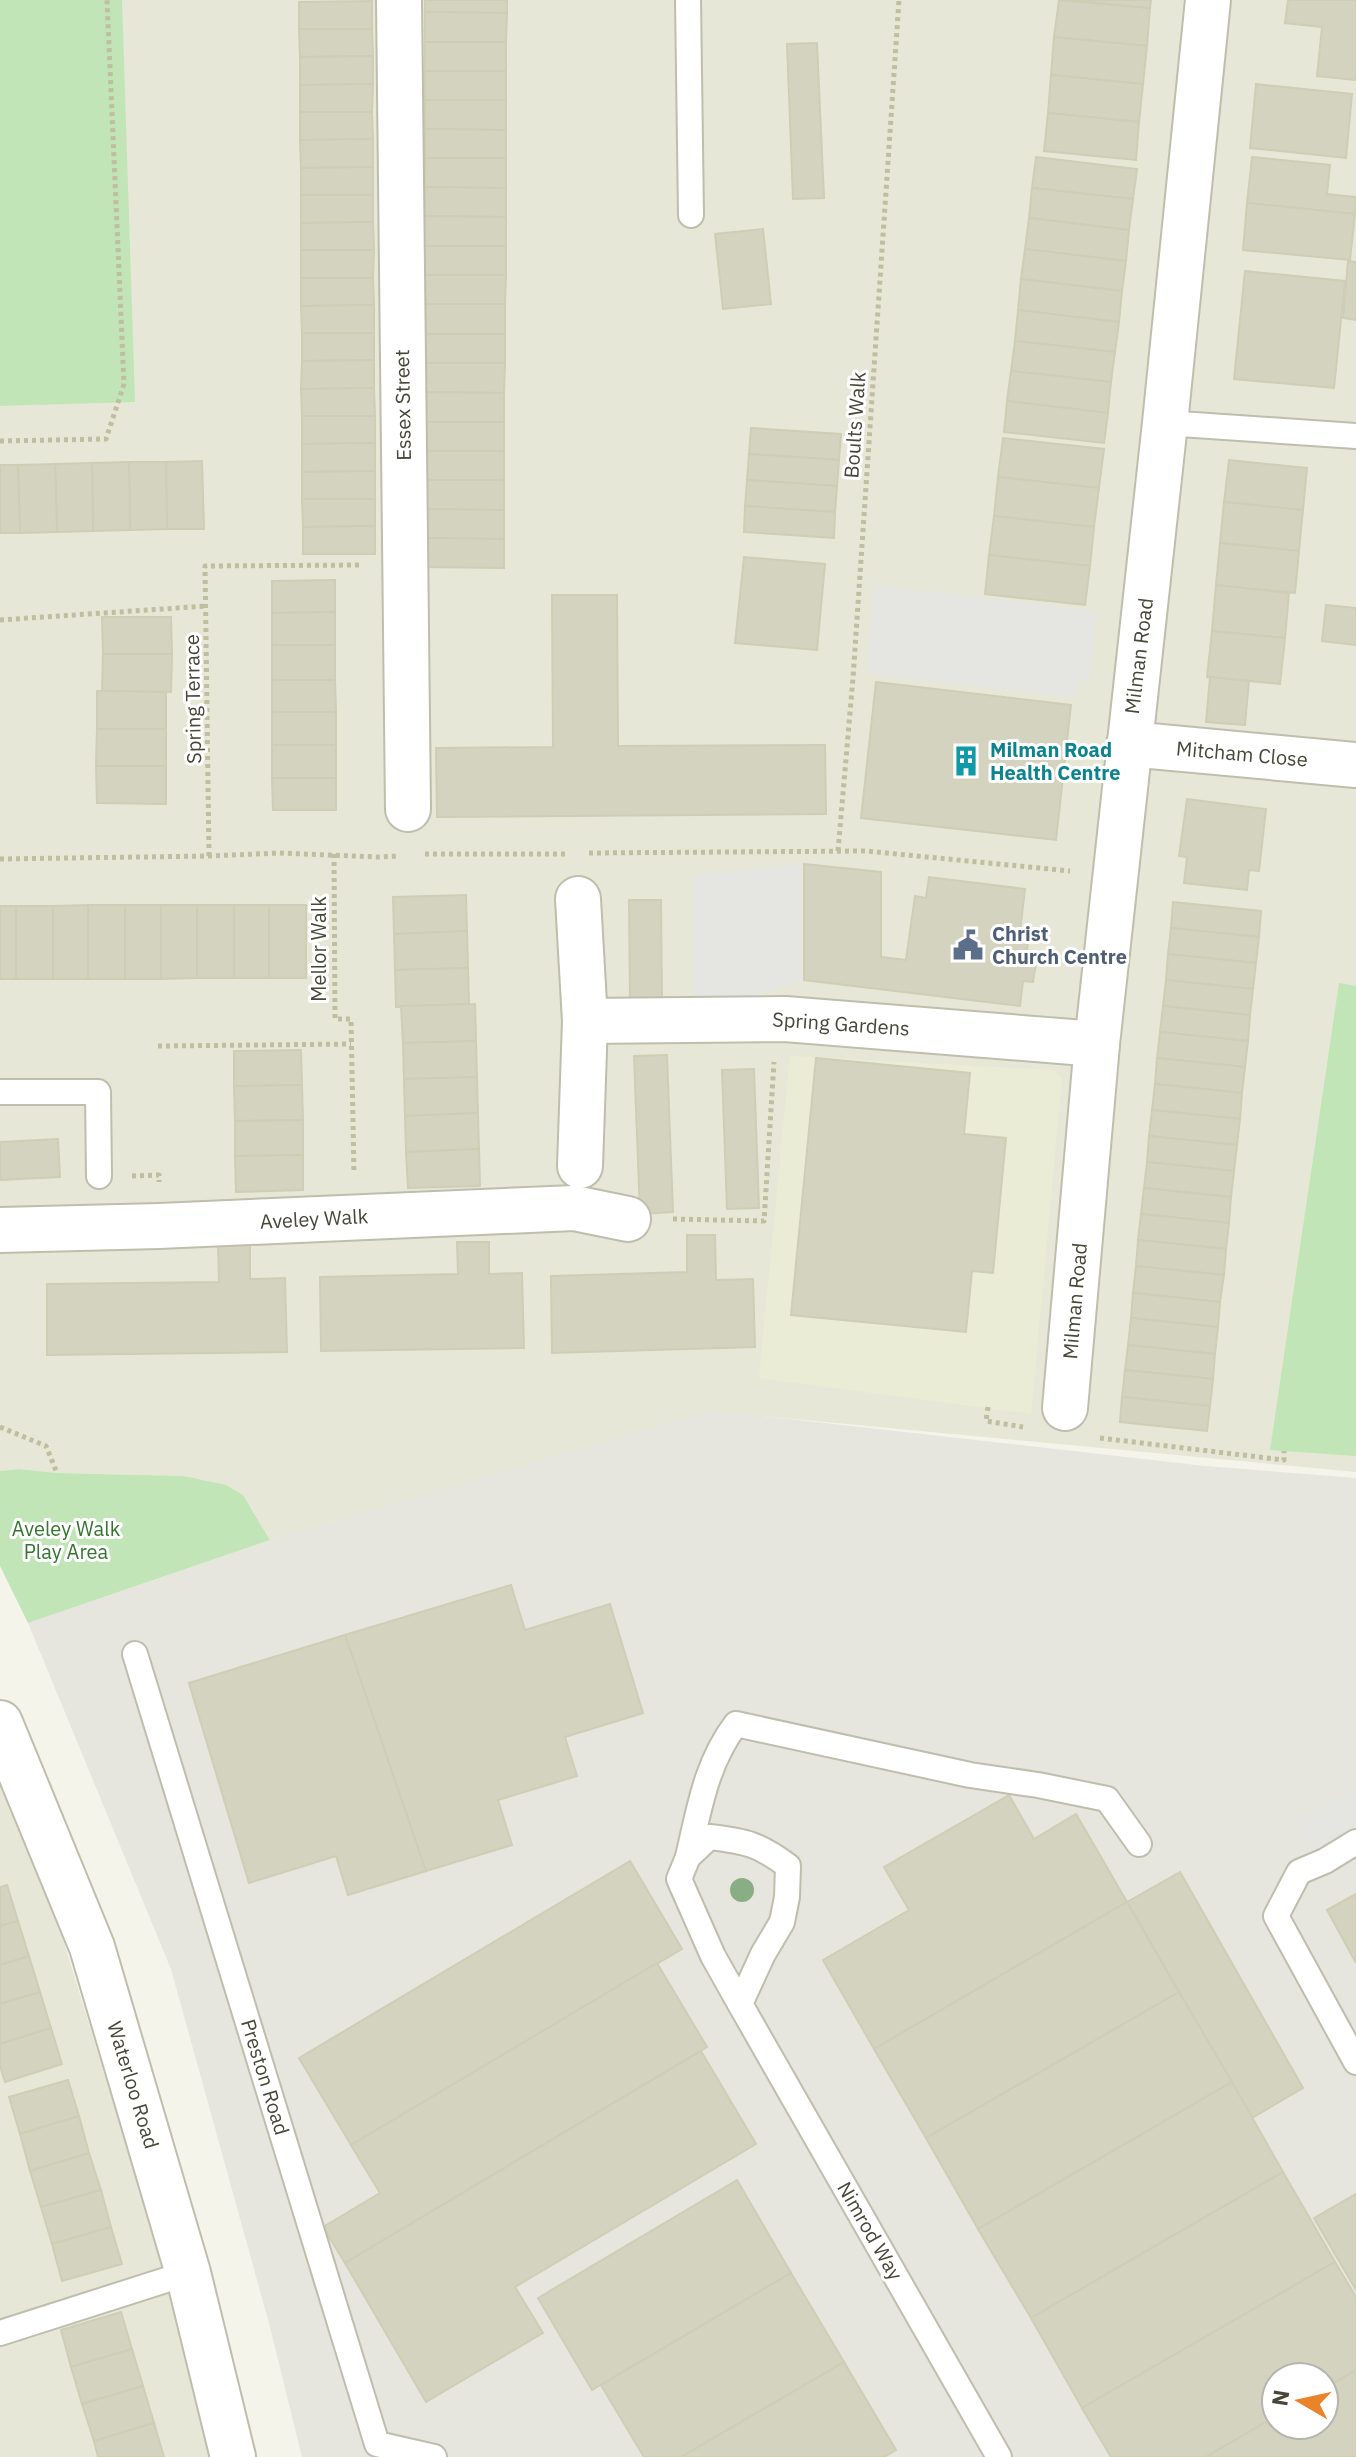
<svg xmlns="http://www.w3.org/2000/svg" width="1356" height="2457" font-family="'IBM Plex Sans',sans-serif">
  <style>
    .residential { fill: #e7e7d8 }
    .industrial { fill: #e6e5de; fill-rule: evenodd }
    .education { fill: #ebecd5 }
    .green { fill: #c1e5b6 }
    .parking { fill: #e5e5e1 }
    .building { fill: #d4d3c0; stroke: #cfcdb4; stroke-width: 2 }
    .lines { fill: none; stroke-linecap: round; stroke-linejoin: round }
    .lane-casing { stroke: #bfbead; stroke-width: 28 }
    .street-casing { stroke: #bfbead; stroke-width: 48 }
    .path { stroke: #bfbe9f; stroke-width: 5; stroke-dasharray: 4 4; stroke-linecap: butt }
    .lane { stroke: #fff; stroke-width: 24 }
    .street { stroke: #fff; stroke-width: 44 }
    .tree { fill: #8aae83 }
    .labels { text-anchor: middle; stroke-width: 6; stroke-linejoin: round; paint-order: stroke }
    .street-label { font-size: 20px; fill: #474638; stroke: #fff }
    .culture-label { font-size: 20px; font-weight: bold; fill: #0d838f; stroke: #fff; text-anchor: start }
    .service-label { font-size: 20px; font-weight: bold; fill: #4e5e75; stroke: #fff; text-anchor: start }
    .park-label { font-size: 20px; fill: #34752f; stroke: #fff }
  </style>
  <rect width="100%" height="100%" fill="#f4f4ea"/>
  <!-- residential -->
  <g class="residential">
    <polygon points="0,0 1356,0 1356,1472 709,1411 270,1540 250,1506 183,1476 57,1473 19,1469 0,1471"/>
    <polygon points="0,1734 171,2291 216,2457 0,2457"/>
  </g>
  <!-- industrial -->
  <path class="industrial" d="M710,1410L1205,1466L1356,1478V2457H302L270,2327L171,1969L28,1623L270,1540ZM1276,2377H1324V2425H1276Z"/>
  <!-- education -->
  <polygon class="education" points="790,1056 1053,1070 1062,1078 1031,1414 759,1378"/>
  <!-- green -->
  <g class="green">
    <polygon points="0,0 122,0 135,402 0,406"/>
    <polygon points="1339,983 1356,986 1356,1456 1270,1450"/>
    <polygon points="19,1469 57,1473 183,1476 226,1485 243,1495 270,1540 28,1623 0,1566 0,1471"/>
  </g>
  <!-- parking -->
  <g class="parking">
    <polygon points="874,585 1096,611 1089,681 1078,679 1075,697 866,673"/>
    <polygon points="804,864 804,980 740,999 692,998 693,875"/>
    <polygon points="1356,1789 1356,1844 1325,1861 1301,1823"/>
  </g>
  <!-- building -->
  <g class="building">
    <polygon points="425,0 507,0 507,13 425,12"/>
    <polygon points="1059,0 1150,8 1147,46 1054,37"/>
    <polygon points="1067,0 1151,0 1150,8"/>
    <polygon points="1288,0 1356,0 1356,80 1317,76 1322,27 1285,23"/>
    <polygon points="372,1 372,29 299,29 299,2"/>
    <polygon points="425,12 507,13 506,42 425,42"/>
    <polygon points="299,29 372,29 373,56 300,57"/>
    <polygon points="1054,37 1147,46 1143,84 1051,75"/>
    <rect x="425" y="42" width="81" height="29"/>
    <polygon points="817,43 824,198 793,199 787,44"/>
    <polygon points="373,56 373,84 300,85 300,57"/>
    <rect x="425" y="71" width="81" height="29"/>
    <polygon points="1051,75 1143,84 1139,122 1048,113"/>
    <polygon points="373,84 372,112 300,112 300,85"/>
    <polygon points="1256,84 1352,94 1346,158 1250,148"/>
    <polygon points="425,100 506,100 506,130 425,129"/>
    <polygon points="300,112 372,112 373,139 300,140"/>
    <polygon points="1048,113 1139,122 1136,160 1044,151"/>
    <polygon points="425,129 506,130 506,158 425,158"/>
    <polygon points="373,139 373,167 301,168 300,140"/>
    <polygon points="1036,157 1137,169 1133,199 1032,188"/>
    <polygon points="1252,157 1330,165 1327,194 1356,197 1355,214 1247,203"/>
    <polygon points="425,158 506,158 506,188 425,187"/>
    <polygon points="373,167 373,195 301,195 301,168"/>
    <polygon points="425,187 506,188 506,217 424,216"/>
    <polygon points="1032,188 1133,199 1129,230 1029,218"/>
    <polygon points="301,195 373,195 373,222 301,223"/>
    <polygon points="1247,203 1355,214 1350,260 1243,250"/>
    <polygon points="424,216 506,217 506,246 424,246"/>
    <polygon points="1029,218 1129,230 1126,261 1025,249"/>
    <polygon points="373,222 374,250 301,250 301,223"/>
    <polygon points="763,229 771,304 723,309 715,234"/>
    <rect x="424" y="246" width="82" height="29"/>
    <polygon points="1025,249 1126,261 1122,291 1021,279"/>
    <polygon points="301,250 374,250 373,278 301,278"/>
    <polygon points="1348,261 1356,262 1356,320 1343,318"/>
    <polygon points="1245,271 1345,281 1334,388 1234,379"/>
    <polygon points="424,275 506,275 505,304 424,304"/>
    <polygon points="301,278 373,278 374,305 301,306"/>
    <polygon points="1021,279 1122,291 1119,322 1018,310"/>
    <polygon points="424,304 505,304 505,334 423,334"/>
    <polygon points="374,305 374,333 302,333 301,306"/>
    <polygon points="1018,310 1119,322 1115,352 1015,341"/>
    <polygon points="302,333 374,333 374,360 302,361"/>
    <rect x="423" y="334" width="82" height="29"/>
    <polygon points="1015,341 1115,352 1111,382 1011,371"/>
    <polygon points="374,360 374,388 301,389 302,361"/>
    <polygon points="423,363 505,363 504,393 424,392"/>
    <polygon points="1011,371 1111,382 1108,413 1007,401"/>
    <polygon points="374,388 375,416 302,416 301,389"/>
    <polygon points="424,392 504,393 504,422 423,422"/>
    <polygon points="1007,401 1108,413 1104,443 1004,432"/>
    <polygon points="302,416 375,416 375,443 302,444"/>
    <polygon points="423,422 504,422 504,451 424,451"/>
    <polygon points="751,428 841,434 839,460 749,454"/>
    <polygon points="1003,438 1104,449 1099,488 998,477"/>
    <polygon points="375,443 375,471 302,472 302,444"/>
    <polygon points="424,451 504,451 504,480 423,480"/>
    <polygon points="749,454 839,460 837,486 747,480"/>
    <polygon points="1229,460 1307,468 1303,510 1224,502"/>
    <polygon points="202,461 204,529 167,529 166,462"/>
    <polygon points="129,462 166,462 167,529 130,530"/>
    <polygon points="129,462 130,530 93,531 92,463"/>
    <polygon points="92,463 93,531 57,532 55,464"/>
    <polygon points="55,464 57,532 20,533 18,465"/>
    <polygon points="0,465 18,465 20,533 0,533"/>
    <polygon points="375,471 375,499 302,499 302,472"/>
    <polygon points="998,477 1099,488 1094,527 994,516"/>
    <polygon points="423,480 504,480 504,510 423,509"/>
    <polygon points="747,480 837,486 835,512 745,506"/>
    <polygon points="302,499 375,499 375,526 303,527"/>
    <polygon points="1224,502 1303,510 1299,551 1220,543"/>
    <polygon points="745,506 835,512 834,538 744,532"/>
    <polygon points="423,509 504,510 504,539 423,538"/>
    <polygon points="994,516 1094,527 1090,566 989,555"/>
    <polygon points="375,526 375,554 303,554 303,527"/>
    <polygon points="423,538 504,539 504,568 423,567"/>
    <polygon points="1220,543 1299,551 1295,593 1216,585"/>
    <polygon points="989,555 1090,566 1085,605 985,594"/>
    <polygon points="744,557 825,564 817,650 735,643"/>
    <polygon points="335,580 335,612 272,613 272,581"/>
    <polygon points="1216,585 1289,593 1285,638 1212,631"/>
    <polygon points="552,595 617,595 618,746 825,745 826,814 437,817 436,748 553,747"/>
    <polygon points="1326,605 1356,608 1356,645 1322,641"/>
    <polygon points="335,612 335,645 272,645 272,613"/>
    <polygon points="102,617 171,617 172,654 103,654"/>
    <polygon points="1212,631 1285,638 1280,684 1207,677"/>
    <rect x="272" y="645" width="63" height="35"/>
    <polygon points="103,654 172,654 171,692 102,691"/>
    <polygon points="1210,677 1249,681 1245,725 1206,722"/>
    <polygon points="272,680 335,680 336,712 272,712"/>
    <polygon points="876,682 1071,705 1056,840 861,818"/>
    <polygon points="97,691 166,692 166,729 97,729"/>
    <rect x="272" y="712" width="64" height="33"/>
    <polygon points="97,729 166,729 166,766 96,766"/>
    <rect x="272" y="745" width="64" height="33"/>
    <polygon points="96,766 166,766 166,804 97,803"/>
    <polygon points="272,778 336,778 336,810 273,810"/>
    <polygon points="1187,799 1266,809 1259,871 1249,870 1247,890 1184,883 1187,857 1179,856"/>
    <polygon points="804,864 881,872 881,957 906,960 915,896 926,898 929,877 1025,889 1020,932 1029,934 1026,956 1037,957 1033,982 1023,981 1020,1006 804,980"/>
    <polygon points="466,895 467,931 394,934 393,897"/>
    <polygon points="629,900 661,900 662,1000 630,1000"/>
    <polygon points="1173,902 1261,911 1259,937 1171,928"/>
    <rect x="88" y="905" width="37" height="74"/>
    <polygon points="88,905 88,979 53,979 53,906"/>
    <rect x="125" y="905" width="36" height="74"/>
    <polygon points="161,905 197,905 197,978 161,979"/>
    <rect x="197" y="905" width="37" height="73"/>
    <rect x="234" y="905" width="35" height="73"/>
    <rect x="269" y="905" width="37" height="73"/>
    <rect x="0" y="906" width="16" height="73"/>
    <rect x="16" y="906" width="37" height="73"/>
    <polygon points="1171,928 1259,937 1256,963 1168,954"/>
    <polygon points="467,931 468,968 395,970 394,934"/>
    <polygon points="1168,954 1256,963 1253,989 1166,980"/>
    <polygon points="468,968 469,1004 396,1007 395,970"/>
    <polygon points="1166,980 1253,989 1250,1015 1163,1006"/>
    <polygon points="475,1004 476,1041 403,1043 401,1006"/>
    <polygon points="1163,1006 1250,1015 1248,1041 1160,1032"/>
    <polygon points="1160,1032 1248,1041 1245,1067 1157,1058"/>
    <polygon points="476,1041 477,1077 404,1079 403,1043"/>
    <polygon points="301,1050 302,1085 234,1086 234,1051"/>
    <polygon points="667,1055 673,1212 640,1214 634,1056"/>
    <polygon points="816,1058 970,1073 964,1134 1006,1138 993,1273 972,1271 966,1332 791,1315"/>
    <polygon points="1157,1058 1245,1067 1242,1093 1155,1084"/>
    <polygon points="754,1069 759,1208 727,1209 722,1070"/>
    <polygon points="477,1077 478,1113 405,1116 404,1079"/>
    <polygon points="1155,1084 1242,1093 1240,1119 1152,1110"/>
    <polygon points="302,1085 303,1120 235,1121 234,1086"/>
    <polygon points="1152,1110 1240,1119 1237,1145 1149,1136"/>
    <polygon points="478,1113 479,1149 406,1152 405,1116"/>
    <polygon points="303,1120 303,1155 235,1156 235,1121"/>
    <polygon points="1149,1136 1237,1145 1234,1171 1147,1162"/>
    <polygon points="58,1139 60,1177 0,1180 0,1142"/>
    <polygon points="479,1149 480,1186 408,1188 406,1152"/>
    <polygon points="303,1155 303,1190 236,1192 235,1156"/>
    <polygon points="1147,1162 1234,1171 1231,1197 1144,1188"/>
    <polygon points="1144,1188 1231,1197 1229,1223 1141,1214"/>
    <polygon points="1141,1214 1229,1223 1226,1249 1138,1240"/>
    <polygon points="687,1235 715,1235 716,1280 753,1279 755,1347 552,1353 551,1276 687,1272"/>
    <polygon points="1138,1240 1226,1249 1224,1275 1136,1266"/>
    <polygon points="457,1242 489,1242 489,1274 522,1273 524,1348 321,1351 320,1277 458,1274"/>
    <polygon points="218,1245 250,1245 250,1279 285,1278 287,1352 47,1355 47,1284 219,1282"/>
    <polygon points="1136,1266 1224,1275 1220,1302 1133,1293"/>
    <polygon points="1133,1293 1220,1302 1218,1327 1131,1318"/>
    <polygon points="1131,1318 1218,1327 1215,1354 1128,1345"/>
    <polygon points="1128,1345 1215,1354 1213,1379 1125,1370"/>
    <polygon points="1125,1370 1213,1379 1210,1406 1122,1397"/>
    <polygon points="1122,1397 1210,1406 1207,1431 1120,1422"/>
    <polygon points="511,1585 525,1630 610,1604 643,1713 565,1737 577,1776 498,1800 512,1845 426,1871 345,1635"/>
    <polygon points="345,1635 426,1871 348,1895 336,1856 249,1883 189,1683"/>
    <polygon points="1009,1795 1034,1839 1076,1814 1127,1902 874,2049 823,1960 909,1910 884,1867"/>
    <polygon points="630,1861 682,1949 351,2145 299,2058"/>
    <polygon points="1180,1872 1303,2088 1252,2118 1127,1902"/>
    <polygon points="7,1885 18,1921 0,1926 0,1887"/>
    <polygon points="1356,1894 1356,1963 1327,1910"/>
    <polygon points="1127,1902 1179,1992 926,2138 874,2049"/>
    <polygon points="18,1921 29,1956 0,1965 0,1926"/>
    <polygon points="29,1956 40,1992 0,2004 0,1965"/>
    <polygon points="657,1963 707,2047 345,2263 323,2227 380,2193 351,2145"/>
    <polygon points="40,1992 51,2028 0,2044 0,2004"/>
    <polygon points="1179,1992 1232,2082 978,2229 926,2138"/>
    <polygon points="51,2028 62,2064 5,2082 0,2066 0,2044"/>
    <polygon points="701,2051 756,2144 515,2287 543,2333 426,2402 345,2263"/>
    <polygon points="68,2080 79,2116 20,2134 9,2097"/>
    <polygon points="1232,2082 1283,2172 1031,2318 978,2229"/>
    <polygon points="79,2116 89,2153 30,2171 20,2134"/>
    <polygon points="89,2153 101,2190 41,2207 30,2171"/>
    <polygon points="1283,2172 1335,2262 1082,2408 1031,2318"/>
    <polygon points="737,2180 791,2273 592,2390 538,2298"/>
    <polygon points="101,2190 111,2227 52,2244 41,2207"/>
    <polygon points="1356,2194 1356,2290 1314,2218"/>
    <polygon points="111,2227 122,2264 62,2281 52,2244"/>
    <polygon points="1335,2262 1356,2297 1356,2370 1324,2389 1324,2377 1276,2377 1276,2416 1206,2457 1111,2457 1082,2408"/>
    <polygon points="791,2273 844,2362 681,2457 644,2457 601,2385"/>
    <polygon points="121,2312 132,2349 71,2367 61,2330"/>
    <polygon points="132,2349 143,2386 82,2404 71,2367"/>
    <polygon points="844,2362 896,2450 884,2457 681,2457"/>
    <polygon points="1356,2370 1356,2457 1206,2457 1276,2416 1276,2425 1324,2425 1324,2389"/>
    <polygon points="143,2386 154,2423 94,2441 82,2404"/>
    <polygon points="154,2423 164,2457 98,2457 94,2441"/>
  </g>
  <g class="lines">
    <!-- lane casing -->
    <g class="lane-casing">
      <g id="lane">
        <polyline points="688,0 691,215"/>
        <polyline points="1165,423 1356,436"/>
        <polyline points="0,1092 98,1092 99,1176"/>
        <polyline points="135,1654 377,2444 434,2457"/>
        <polyline points="1356,1842 1325,1861 1299,1872 1276,1916 1356,2062"/>
        <path d="M688,1857C699,1810 706,1763 736,1724L970,1775L1038,1785L1107,1799L1139,1844"/>
        <path d="M740,2004L763,1954L782,1922L787,1897L788,1866C759,1844 745,1841 709,1837L688,1857L679,1879L713,1956L740,2004L999,2457"/>
        <polyline points="0,2333 188,2273"/>
      </g>
    </g>
    <!-- street casing -->
    <g class="street-casing">
      <g id="street">
        <polyline points="399,0 408,809"/>
        <polyline points="1129,744 1356,765"/>
        <polyline points="578,899 585,1021 785,1019 1097,1044"/>
        <polyline points="580,1166 585,1021"/>
        <polyline points="0,1230 159,1226 574,1208 628,1219"/>
        <polyline points="1065,1408 1097,1044 1165,423 1208,0"/>
        <polyline points="0,1723 92,1947 188,2273 233,2457"/>
      </g>
    </g>
    <!-- path -->
    <g class="path">
      <polyline points="0,441 106,439 124,384 107,0"/>
      <polyline points="0,620 207,606"/>
      <polyline points="838,851 853,678 899,0"/>
      <polyline points="589,853 866,851 1070,871"/>
      <polyline points="334,854 335,1019 351,1019 354,1173"/>
      <polyline points="425,854 567,854"/>
      <polyline points="209,856 205,566 360,565"/>
      <polyline points="0,859 209,856 279,853 378,857 399,856"/>
      <polyline points="158,1046 351,1044"/>
      <polyline points="132,1176 159,1175 159,1182"/>
      <polyline points="673,1219 764,1221 774,1062"/>
      <polyline points="988,1407 986,1421 1023,1427"/>
      <polyline points="0,1427 46,1446 57,1473"/>
      <polyline points="1100,1438 1284,1460 1284,1451"/>
    </g>
    <!-- lane -->
    <use href="#lane" class="lane"/>
    <!-- street -->
    <use href="#street" class="street"/>
  </g>
  <!-- trees -->
  <circle class="tree" cx="742" cy="1890" r="12"/>
  <!-- icons -->
  <defs>
    <g id="building-bare" transform="scale(2.4)"><path d="M-4-6H4V6H1V3H-1V6H-4ZM-2.5-4.3h1.7v1.8h-1.7ZM.8-4.3h1.7v1.8H.8ZM-2.5-1h1.7V.8h-1.7ZM.8-1h1.7V.8H.8Z" fill="#0f9aa8" stroke="#fff" stroke-width="2.5" paint-order="stroke"/></g>
    <g id="civic-bare" transform="scale(2.4)"><path d="M-.6-6.5H3V-4.5H.6V-3L4-1V1h2V6H-6V1h2V-1L-.6-3ZM-1.2 2.5V6h2.4V2.5Z" fill="#5c6f8a" stroke="#fff" stroke-width="2.5" paint-order="stroke"/></g>
  </defs>
  <g fill-rule="evenodd">
    <use href="#building-bare" x="966" y="761"/>
    <use href="#civic-bare" x="968" y="945"/>
  </g>
  <g class="labels">
    <!-- street labels -->
    <g class="street-label">
      <text transform="translate(403 405) rotate(-91)" y="7">Essex Street</text>
      <text transform="translate(855 425) rotate(-86)" y="7">Boults Walk</text>
      <text transform="translate(1139 656) rotate(-83)" y="7">Milman Road</text>
      <text transform="translate(193 699) rotate(-91)" y="7">Spring Terrace</text>
      <text transform="translate(1242 754) rotate(5)" y="7">Mitcham Close</text>
      <text transform="translate(319 949) rotate(-90)" y="7">Mellor Walk</text>
      <text transform="translate(841 1024) rotate(4)" y="7">Spring Gardens</text>
      <text transform="translate(314 1219) rotate(-3)" y="7">Aveley Walk</text>
      <text transform="translate(1075 1301) rotate(-85)" y="7">Milman Road</text>
      <text transform="translate(265 2077) rotate(73)" y="7">Preston Road</text>
      <text transform="translate(133 2085) rotate(73)" y="7">Waterloo Road</text>
      <text transform="translate(870 2231) rotate(60)" y="7">Nimrod Way</text>
    </g>
    <!-- culture labels -->
    <g class="culture-label">
      <text x="990" y="757">Milman Road<tspan x="990" dy="23">Health Centre</tspan></text>
    </g>
    <!-- service labels -->
    <g class="service-label">
      <text x="992" y="941">Christ<tspan x="992" dy="23">Church Centre</tspan></text>
    </g>
    <!-- park labels -->
    <g class="park-label">
      <text x="66" y="1536">Aveley Walk<tspan x="66" dy="23">Play Area</tspan></text>
    </g>
  </g>
  <!-- north arrow -->
  <g transform="translate(1300 2401) rotate(279)"><circle r="38" fill="#ffffff" stroke="#b5b5af" stroke-width="2"/>
  <path d="M0-6L14 30L0 20L-14 30Z" fill="#ea832a"/>
  <text y="-12" font-size="22" font-weight="bold" text-anchor="middle" fill="#474638">N</text>
  </g>
</svg>
